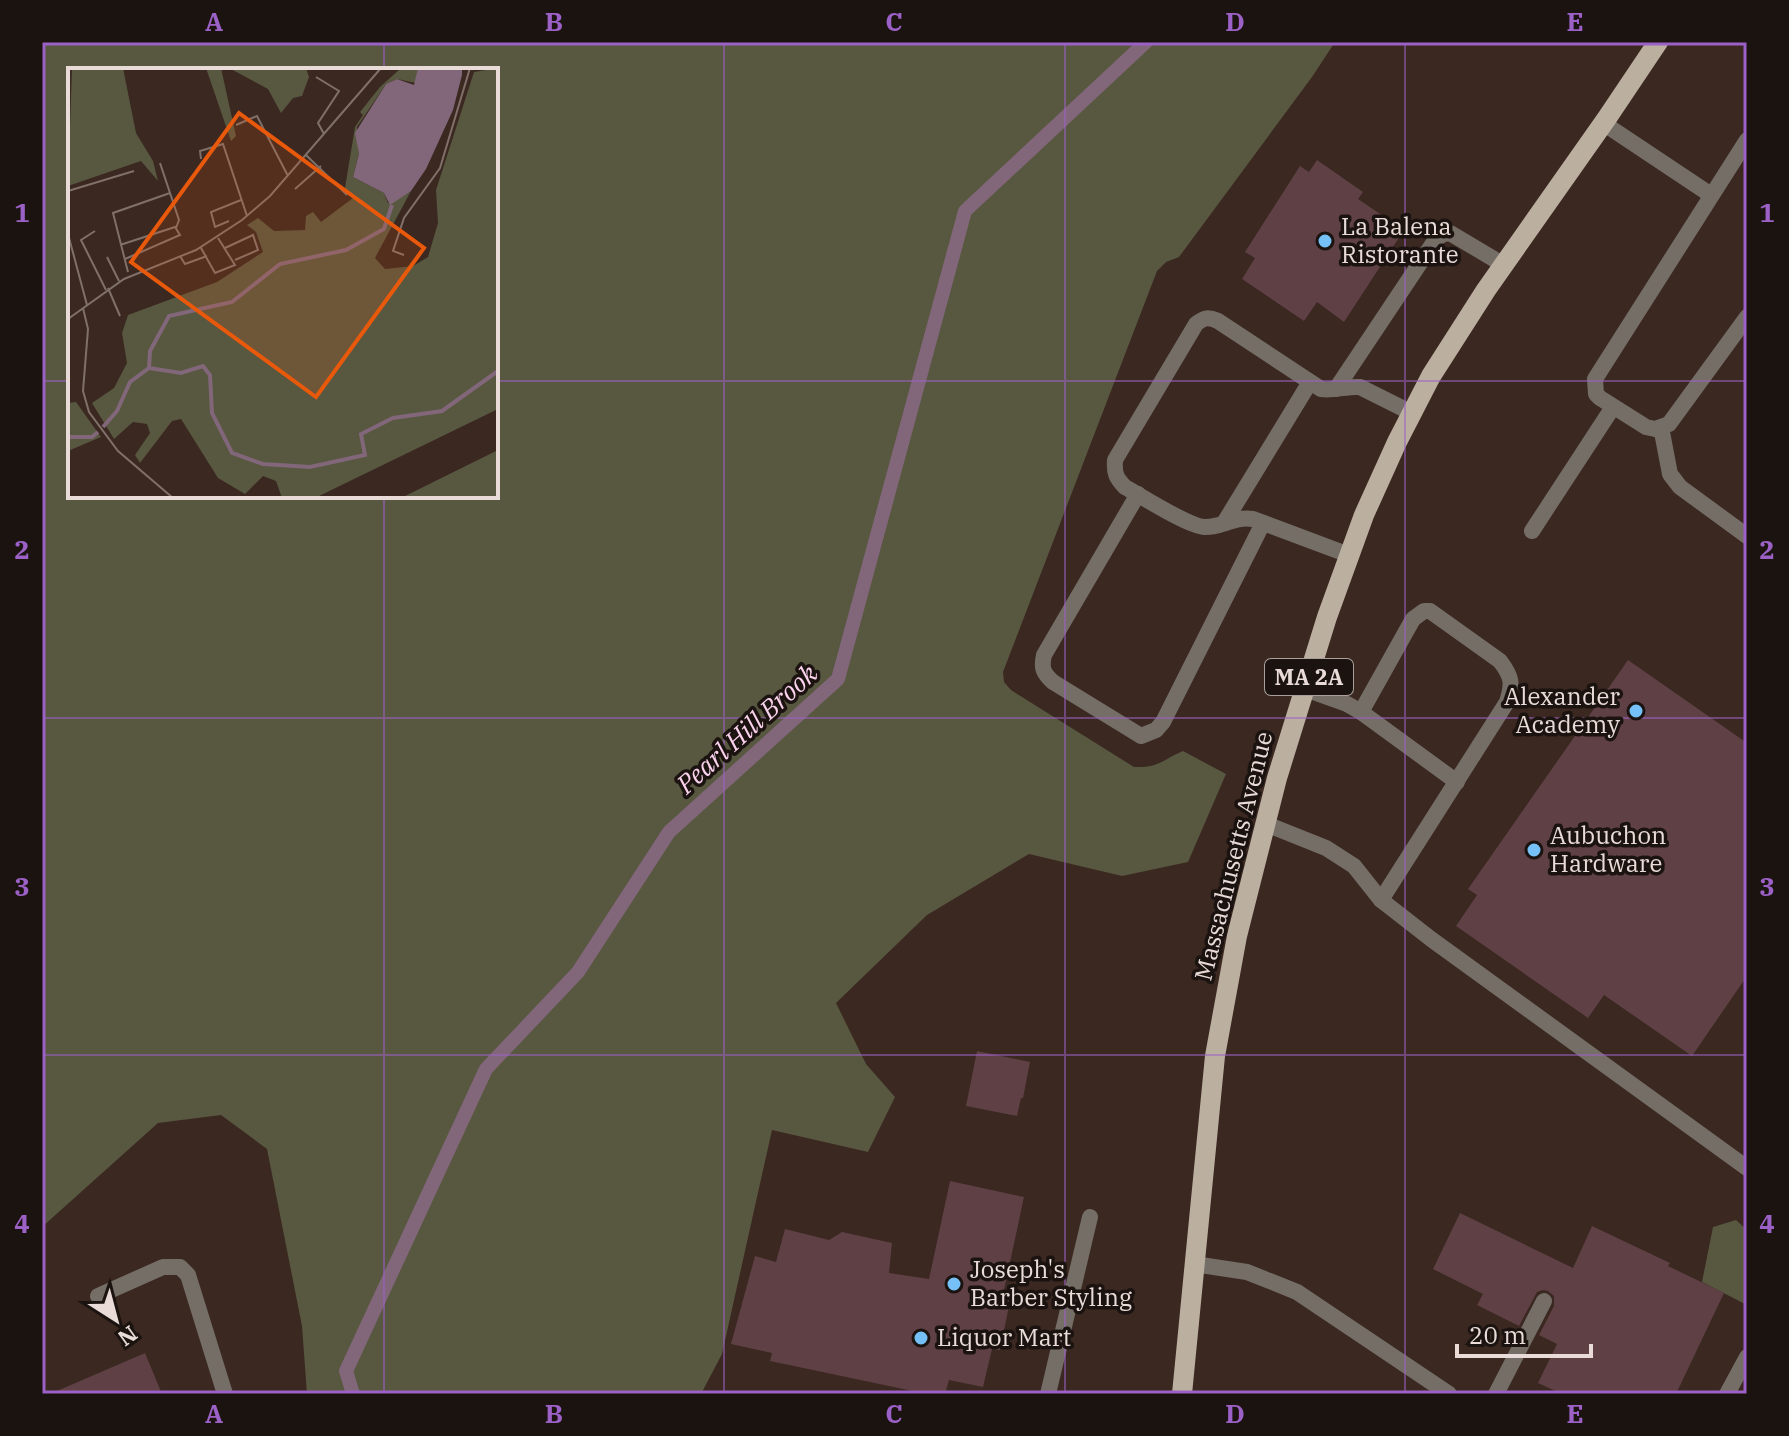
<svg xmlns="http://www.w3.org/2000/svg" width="1789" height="1436" font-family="'IBM Plex Serif',serif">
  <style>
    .green { fill: #585740; fill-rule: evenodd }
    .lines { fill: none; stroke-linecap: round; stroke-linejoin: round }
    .stream { stroke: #816779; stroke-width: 14 }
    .building { fill: #5f4045 }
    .lane { stroke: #746e67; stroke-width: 16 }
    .primary { stroke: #bbafa0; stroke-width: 20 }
    .grid { fill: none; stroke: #9c61c6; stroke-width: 2; stroke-opacity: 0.55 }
    .poi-dot { fill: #75c0f6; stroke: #1b1310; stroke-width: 3 }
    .labels { text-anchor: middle; stroke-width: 7; stroke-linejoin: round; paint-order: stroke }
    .shield { fill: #1b1310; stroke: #aba09c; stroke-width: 2 }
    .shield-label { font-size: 22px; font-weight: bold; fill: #e9dcd8 }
    .poi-label { font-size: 24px; fill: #e9dcd8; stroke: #1b1310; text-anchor: start }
    .street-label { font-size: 24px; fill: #e9dcd8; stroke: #1b1310 }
    .water-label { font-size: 26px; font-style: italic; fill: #fcd3ef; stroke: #1b1310 }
    .inset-river { fill: none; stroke: #816779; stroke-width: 4 }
    .inset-road { fill: none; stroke: #80706a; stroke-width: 2 }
    .view { fill: #e8590c; fill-opacity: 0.15; stroke: #e8590c; stroke-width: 4 }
    .inset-edge { fill: none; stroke: #e9dcd8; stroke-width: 4 }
    .neatline { fill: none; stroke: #9c61c6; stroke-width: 3 }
    .grid-label { font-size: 26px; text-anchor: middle; font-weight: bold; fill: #9c61c6 }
  </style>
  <rect width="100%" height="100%" fill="#3a2821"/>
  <!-- green -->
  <g class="green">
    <path d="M42,42H1335L1312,77L1179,257L1166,262L1157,271L1003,672L1004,682L1011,690L1134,767C1159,768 1162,760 1183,751L1226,774L1188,862L1122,876L1029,854L927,915L836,1003L866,1064L895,1097L868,1152L772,1130L722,1354L701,1394H307L302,1326L267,1149L221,1115L158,1123L42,1227ZM70,70H496V496H70Z"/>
    <polygon points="1736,1220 1747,1230 1747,1305 1702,1282 1713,1227"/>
  </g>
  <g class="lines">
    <!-- stream -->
    <polyline class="stream" points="353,1394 346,1371 486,1069 578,972 669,832 838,679 965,211 1146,42"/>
  </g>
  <!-- building -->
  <g class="building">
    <polygon points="1317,160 1363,192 1358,199 1404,230 1344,322 1317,302 1304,321 1242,279 1255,258 1245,252 1300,166 1309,172"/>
    <polygon points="1628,660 1747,743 1747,976 1692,1056 1604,995 1588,1018 1456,926 1477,895 1468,889"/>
    <polygon points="977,1051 1030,1062 1023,1098 1021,1098 1017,1116 966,1106"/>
    <polygon points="950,1181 1024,1197 1003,1295 1011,1296 1000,1350 992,1349 983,1387 949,1380 945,1394 927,1394 770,1361 772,1353 731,1344 755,1256 776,1262 785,1229 829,1240 842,1232 892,1243 889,1273 929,1279"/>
    <polygon points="1460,1213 1573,1268 1592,1226 1670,1263 1668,1266 1724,1293 1676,1394 1562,1394 1538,1383 1557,1344 1539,1335 1554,1306 1554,1296 1548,1291 1543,1290 1537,1292 1519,1326 1477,1305 1483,1294 1433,1269"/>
    <polygon points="145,1353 162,1394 50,1394"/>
  </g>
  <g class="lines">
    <!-- lane -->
    <g class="lane">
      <polyline points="1603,123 1711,195"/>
      <polyline points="1747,140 1595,379 1596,394 1600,398 1646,427 1655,429 1669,424 1747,317"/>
      <polyline points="1336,389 1436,239 1443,234 1450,233 1504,265"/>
      <polyline points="1661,427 1670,474 1680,487 1747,536"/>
      <path d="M1138,494L1044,655C1041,668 1043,673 1053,682L1141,736L1156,730L1163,722L1263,523"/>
      <polyline points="1224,523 1310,382"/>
      <polyline points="1532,531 1613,407"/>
      <path d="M1349,555L1253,519C1233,516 1222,528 1204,527C1188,526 1141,496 1125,487C1116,478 1114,473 1115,460L1196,324C1205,317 1208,317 1218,321L1321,389C1334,391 1347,386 1360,387L1412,413"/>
      <polyline points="1305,689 1347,704 1361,712 1457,782"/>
      <path d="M1361,712L1413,619L1424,611H1430L1500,661C1512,677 1513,683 1507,702L1381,900"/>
      <polyline points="1266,824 1326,848 1354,866 1381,900 1431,939 1747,1168"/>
      <polyline points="1194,1264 1247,1272 1297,1292 1449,1394"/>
      <polyline points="98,1296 163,1267 180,1267 188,1275 225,1394"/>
      <polyline points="1048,1394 1090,1217"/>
      <polyline points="1496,1394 1544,1301"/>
      <polyline points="1727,1394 1747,1357"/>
    </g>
    <!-- primary -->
    <polyline class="primary" points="1182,1394 1215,1056 1237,936 1277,778 1327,617 1364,515 1397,442 1431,376 1486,290 1607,118 1658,42"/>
  </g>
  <!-- grid -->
  <path class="grid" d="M384,42V70M724,42V1394M1065,42V1394M1405,42V1394M42,381H70M496,381H1747M384,496V1394M42,718H1747M42,1055H1747"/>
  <!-- markers -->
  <g class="poi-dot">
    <circle cx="1325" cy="241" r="8"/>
    <circle cx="1636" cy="711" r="8"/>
    <circle cx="1534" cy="850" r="8"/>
    <circle cx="954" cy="1284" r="8"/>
    <circle cx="921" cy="1338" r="8"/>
  </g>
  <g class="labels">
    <!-- shield labels -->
    <rect class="shield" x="1265" y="659" width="88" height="36" rx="6"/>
    <g class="shield-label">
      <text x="1309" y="685">MA 2A</text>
    </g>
    <!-- poi labels -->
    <g class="poi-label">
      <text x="1341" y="235">La Balena<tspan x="1341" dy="28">Ristorante</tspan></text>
      <text x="1620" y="705" text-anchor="end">Alexander<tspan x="1620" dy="28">Academy</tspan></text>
      <text x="1550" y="844">Aubuchon<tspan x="1550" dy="28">Hardware</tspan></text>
      <text x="970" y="1278">Joseph's<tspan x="970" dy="28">Barber Styling</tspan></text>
      <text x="937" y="1346">Liquor Mart</text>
    </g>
    <!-- street labels -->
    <g class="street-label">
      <text transform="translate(1234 856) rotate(-76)" y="8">Massachusetts Avenue</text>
    </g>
    <!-- water labels -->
    <g class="water-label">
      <text transform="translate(747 729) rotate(-42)" y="9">Pearl Hill Brook</text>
    </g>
  </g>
  <!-- overview -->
  <g transform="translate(68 68)">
    <rect width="430" height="430" fill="#3a2821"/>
    <path d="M4,0H55L68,65L85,93L90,113L73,93L0,118ZM138,0H153L168,68L163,73ZM161,0H238L241,9L234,28L225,30L213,45L200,21ZM333,0H350L348,15L329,11L318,16L289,59L291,86L285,109L316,125L320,135L343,123L307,190L317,201L345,198L360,189L370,155L368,122L406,4L430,0V341L247,430H214L208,413L195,408L177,426L150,410L113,351L104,353L72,395L67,387L82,365L79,356L65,354L46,371L24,335L46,320L59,295L54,265L60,247L149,214L195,184L188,164L179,157L190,150L206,163L237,162L238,148L245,144L253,154L285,130L277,120L287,59L295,47L292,44L312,19ZM8,334L33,369L0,383V335ZM430,382V430H333Z" fill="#585740"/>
    <path d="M350,0H394V7L385,42L358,101L343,123L322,137L316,125L285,109L291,86L287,65L318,16L329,11L346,17Z" fill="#816779"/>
    <path class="inset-river" d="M81,300L113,305L135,298L142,307L144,345L164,385L195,396L242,399L297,387L293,366L325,350L374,343L430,303M35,359L49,343L62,314L81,300L82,283L101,248L164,234L212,196L278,182L316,161L324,137M0,369H24L30,364"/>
    <path class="inset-road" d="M248,9L271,23L250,55L256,66M168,57L189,48L220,108M238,87L279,127M133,91L132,83L155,76L179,148M92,95L111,152L108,160M227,121L253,98M0,123L66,103M161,153L147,159L143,144L173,132M27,163L13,172L38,222M0,166L19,237M52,177L107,159L112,167L57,191M133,180L147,205L167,197L150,170M157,180L185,167L190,182L167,192M336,187L325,183L336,150L372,100L402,0M112,188L117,196L139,188M39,189L51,213M60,204L45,145L102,125M40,220L52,248M15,240L20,261L15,323L21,344L50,383L105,430M0,251L56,211L128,182L174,152L202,128L313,0"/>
    <path class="view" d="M171,45L356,180L248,329L63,194Z"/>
    <rect width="430" height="430" class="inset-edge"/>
  </g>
  <!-- border -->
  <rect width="1789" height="1436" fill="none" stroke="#1b1310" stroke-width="88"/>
  <!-- north arrow -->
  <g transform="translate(116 1320) rotate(144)" stroke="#1b1310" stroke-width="6" paint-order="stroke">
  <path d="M0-6L14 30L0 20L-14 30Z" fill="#e9dcd8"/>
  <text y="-12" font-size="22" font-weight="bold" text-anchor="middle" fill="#e9dcd8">N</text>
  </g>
  <!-- scale -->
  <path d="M1457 1344v12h134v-12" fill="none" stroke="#e9dcd8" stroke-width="4"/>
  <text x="1469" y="1344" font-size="24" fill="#e9dcd8" stroke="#1b1310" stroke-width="6" paint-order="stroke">20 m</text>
  <rect x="44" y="44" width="1701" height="1348" class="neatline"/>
  <g class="grid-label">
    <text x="214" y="31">A</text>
    <text x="554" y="31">B</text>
    <text x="894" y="31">C</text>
    <text x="1235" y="31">D</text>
    <text x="1575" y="31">E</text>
    <text x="22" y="222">1</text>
    <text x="1767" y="222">1</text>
    <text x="22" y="559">2</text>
    <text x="1767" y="559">2</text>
    <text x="22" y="896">3</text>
    <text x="1767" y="896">3</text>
    <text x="22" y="1233">4</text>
    <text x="1767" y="1233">4</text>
    <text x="214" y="1423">A</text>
    <text x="554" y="1423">B</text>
    <text x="894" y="1423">C</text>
    <text x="1235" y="1423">D</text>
    <text x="1575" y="1423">E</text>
  </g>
</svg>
